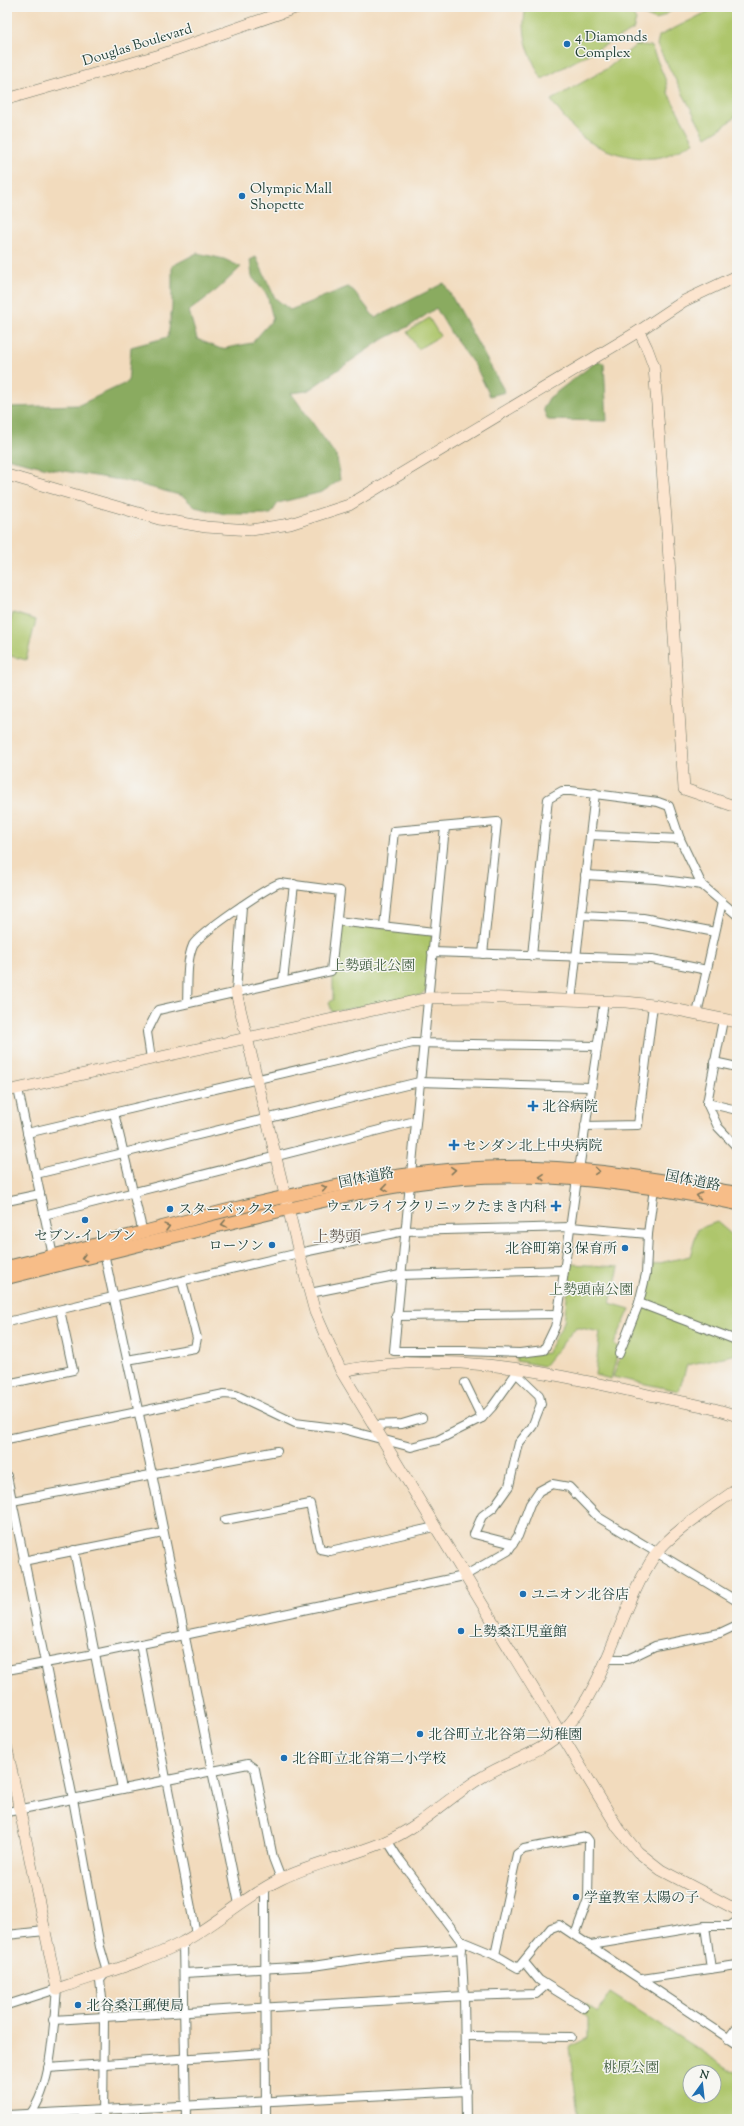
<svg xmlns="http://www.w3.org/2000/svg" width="744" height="2126" font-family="'Sorts Mill Goudy','Noto Serif JP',serif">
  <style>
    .green { fill: #aec66c; stroke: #668250; fill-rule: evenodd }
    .forest { fill: #8aab60; stroke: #54744a }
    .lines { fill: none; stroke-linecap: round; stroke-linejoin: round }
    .street-casing { stroke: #697464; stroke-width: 10 }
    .secondary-casing { stroke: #697464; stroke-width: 12 }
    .primary-casing { stroke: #697464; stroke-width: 14 }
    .street { stroke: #fff; stroke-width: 8 }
    .secondary { stroke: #fce5cf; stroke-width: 11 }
    .primary { stroke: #f7bd88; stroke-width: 12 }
    .oneway { stroke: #80775a }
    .poi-dot { fill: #1f6fb2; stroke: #f6f6f2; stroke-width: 1.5 }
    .labels { text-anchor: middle; stroke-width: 3; stroke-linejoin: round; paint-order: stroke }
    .poi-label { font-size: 14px; fill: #1f3d34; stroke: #f6f6f2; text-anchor: start }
    .street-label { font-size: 14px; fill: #1f3d34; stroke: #f6f6f2 }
    .park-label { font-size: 14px; fill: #435f42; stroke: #f6f6f2 }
    .quarter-label { font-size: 16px; fill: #685e55; stroke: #f6f6f2 }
  </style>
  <rect width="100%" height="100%" fill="#f6f6f2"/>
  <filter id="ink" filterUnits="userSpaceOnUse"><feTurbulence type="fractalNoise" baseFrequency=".025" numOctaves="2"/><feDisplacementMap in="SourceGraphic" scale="8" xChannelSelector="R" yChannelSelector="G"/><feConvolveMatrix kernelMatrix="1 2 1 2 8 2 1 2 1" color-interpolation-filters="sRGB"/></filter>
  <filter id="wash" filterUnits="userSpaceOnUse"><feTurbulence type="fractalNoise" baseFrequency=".012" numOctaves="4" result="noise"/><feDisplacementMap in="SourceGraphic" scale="16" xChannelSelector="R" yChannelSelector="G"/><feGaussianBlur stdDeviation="0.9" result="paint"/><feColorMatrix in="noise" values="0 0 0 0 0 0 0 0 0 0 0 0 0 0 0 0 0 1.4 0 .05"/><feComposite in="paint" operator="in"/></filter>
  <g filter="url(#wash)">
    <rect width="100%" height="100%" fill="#f2dbbd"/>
    <!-- green -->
    <g class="green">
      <path d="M526,7H628L636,20L633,30L542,79C529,56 520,34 526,7Z"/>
      <polygon points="638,7 678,7 656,20 642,14"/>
      <polygon points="717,7 737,7 737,115 724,126 706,137 657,45 659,36"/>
      <path d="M636,45L651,46L666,81L668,93L694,142C684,147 672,154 661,157C638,162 598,151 580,135C569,125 560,112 551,100L608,68Z"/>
      <polygon points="429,318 440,336 418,349 407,332"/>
      <polygon points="13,613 36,620 26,660 7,655 7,634"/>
      <polygon points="338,923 432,933 426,990 421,995 332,1012 329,1002 333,1000 333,973"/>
      <polygon points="717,1222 731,1234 735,1252 737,1253 737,1354 687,1365 679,1391 613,1377 647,1284 651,1265 690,1256 698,1229"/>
      <polygon points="571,1264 619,1267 610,1303 630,1309 614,1344 619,1347 611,1379 595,1375 600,1332 576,1327 544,1366 516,1361 517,1356 547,1353 564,1322"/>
      <path d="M610,1993L737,2074V2119H579L569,2047L588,2038V2018L581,2012L587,2004L598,2012ZM690,2072H714V2096H690Z"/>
    </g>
    <!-- forest -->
    <g class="forest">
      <polygon points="197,253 224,259 241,267 218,289 189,311 197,339 221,349 252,343 273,319 267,295 252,277 250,260 256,257 275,298 290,310 348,287 354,291 375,318 444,283 505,392 490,396 476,367 452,335 436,308 413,324 380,341 307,391 291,393 337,457 340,480 322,492 278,503 271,514 225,514 195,507 183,496 127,481 51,469 7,458 7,409 9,407 79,405 128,382 131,347 168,337 172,307 172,266"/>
      <polygon points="596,362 604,363 607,421 548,420 543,409 549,398"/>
    </g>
  </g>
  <g filter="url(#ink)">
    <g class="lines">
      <!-- street casing -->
      <g class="street-casing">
        <g id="street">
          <polyline points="590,835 680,839"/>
          <polyline points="585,875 656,879 702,885 737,915"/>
          <polyline points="581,915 643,918 715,932"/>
          <polyline points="337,921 434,932"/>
          <polyline points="384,926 394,831 497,822 483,954"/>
          <polyline points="432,952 652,959 707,970"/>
          <polyline points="532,956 547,808 548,799 562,791 571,791 658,802 669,806 680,839 702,885"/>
          <polyline points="283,981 294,884"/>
          <polyline points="236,992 242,906"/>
          <polyline points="571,1001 595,793"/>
          <polyline points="697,1014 722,902"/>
          <polyline points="723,1020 707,1103 718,1127 737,1147"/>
          <path d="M151,1059L147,1032L158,1010L331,971L340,891L280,883C267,887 199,934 193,945C186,961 188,985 187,1002"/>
          <polyline points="714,1062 737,1067"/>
          <polyline points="18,1089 53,1256"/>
          <polyline points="707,1103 737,1110"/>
          <polyline points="114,1113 143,1233"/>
          <polyline points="585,1126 638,1125 653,1005"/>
          <polyline points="27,1133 413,1043 597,1046"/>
          <polyline points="579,1170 604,1002"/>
          <polyline points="36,1174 419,1082 590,1087"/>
          <polyline points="411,1174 445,827"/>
          <polyline points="410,1184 394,1351 464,1351 520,1353 544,1350 555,1327 558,1314 577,1179"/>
          <polyline points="7,1201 40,1194"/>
          <polyline points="44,1215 415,1121"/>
          <polyline points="104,1253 152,1474 239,1904"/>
          <polyline points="310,1293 400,1275 564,1270"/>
          <polyline points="639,1303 736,1340"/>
          <polyline points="396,1316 558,1314"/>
          <polyline points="7,1322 299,1253 404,1231 571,1227 648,1234"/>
          <polyline points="619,1354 639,1303 646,1274 648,1234 654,1188"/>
          <polyline points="127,1360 195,1348 197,1338 182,1281"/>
          <polyline points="465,1383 482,1418"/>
          <polyline points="7,1384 73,1370 60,1310"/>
          <polyline points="372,1425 402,1424 422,1418"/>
          <polyline points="7,1439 224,1394 236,1395 295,1423 343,1429 411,1447 438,1440 482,1418 492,1407 520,1368"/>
          <polyline points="7,1476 73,1799 100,1947 107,1971 100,1980 104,2017 103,2119"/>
          <polyline points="12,1501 277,1451"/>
          <polyline points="225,1520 310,1504 320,1549 330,1551 435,1527"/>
          <polyline points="513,1544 474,1534 482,1516 494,1507 509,1486 519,1443 532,1427 541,1404 539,1395 516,1373"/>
          <polyline points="74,1550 122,1789"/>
          <polyline points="23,1561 163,1533"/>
          <polyline points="140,1644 196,1934"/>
          <polyline points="605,1659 628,1659 655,1646 720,1633 737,1625"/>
          <polyline points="7,1670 94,1654 464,1576 508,1551 518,1536 530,1504 539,1491 552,1484 569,1487 598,1517 737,1601"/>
          <polyline points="7,1812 248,1764 255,1769 273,1858 281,1879"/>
          <polyline points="387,1840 397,1856 461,1941 464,1996 466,2119"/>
          <polyline points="265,1888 266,2119"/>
          <polyline points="705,1926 711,1969"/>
          <polyline points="7,1935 45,1931"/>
          <polyline points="461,1941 495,1955 518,1968 551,1928 559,1925 737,2044"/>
          <polyline points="183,1942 186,2119"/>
          <polyline points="591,1945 705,1926 730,1926 737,1921"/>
          <polyline points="495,1955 517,1854 524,1849 586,1837 589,1841 588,1899 575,1935"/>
          <polyline points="524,1962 539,1980 584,2008"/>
          <polyline points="184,1973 313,1966 386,1955 462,1949"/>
          <polyline points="642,1979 737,1965"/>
          <path d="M7,2005L57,1989C53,2026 53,2092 26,2119"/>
          <polyline points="53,2020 464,1996 536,1994 546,1985"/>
          <polyline points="465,2036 571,2037"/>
          <polyline points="728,2039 737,2027"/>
          <polyline points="48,2068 266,2053"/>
          <polyline points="7,2115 466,2091"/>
        </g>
      </g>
      <!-- secondary casing -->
      <g class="secondary-casing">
        <g id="secondary">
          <polyline points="7,99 160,55 298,7"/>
          <polyline points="639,331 647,348 654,367 668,544 684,789 737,807"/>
          <polyline points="7,475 159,519 206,527 251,530 290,524 349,505 639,331 684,301 737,276"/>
          <polyline points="236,992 299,1253 315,1312 341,1371 618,1828 638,1852 661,1870 737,1910"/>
          <polyline points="7,1091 428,998 476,997 626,1002 653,1005 737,1022"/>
          <path d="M341,1371C449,1350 536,1370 640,1393C672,1401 706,1404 737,1416"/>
          <path d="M7,1749L57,1989C99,1974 142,1963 181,1943C216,1925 245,1896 281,1879C316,1862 354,1856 389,1840C424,1824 451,1795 484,1776C510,1760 542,1753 564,1730C608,1683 619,1609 655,1555C671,1532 714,1506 737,1489"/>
        </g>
      </g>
      <!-- primary casing -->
      <g class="primary-casing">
        <g id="primary">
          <path d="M7,1267C181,1226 356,1163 537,1167C605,1169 671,1182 737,1193"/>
          <path d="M7,1278C87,1258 166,1238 246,1219C318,1202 389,1184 463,1178C555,1172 646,1185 737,1204"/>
        </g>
      </g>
      <!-- street -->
      <use href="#street" class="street"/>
      <!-- secondary -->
      <use href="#secondary" class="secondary"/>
      <!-- primary -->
      <use href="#primary" class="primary"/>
    </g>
    <!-- one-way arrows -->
    <defs><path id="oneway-chevron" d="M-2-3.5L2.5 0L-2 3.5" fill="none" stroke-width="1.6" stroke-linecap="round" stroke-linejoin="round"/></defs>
    <g class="oneway">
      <use href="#oneway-chevron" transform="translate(453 1170) rotate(-5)"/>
      <use href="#oneway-chevron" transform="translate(597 1171) rotate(5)"/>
      <use href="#oneway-chevron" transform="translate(542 1177) rotate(-177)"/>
      <use href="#oneway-chevron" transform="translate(324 1188) rotate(-12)"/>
      <use href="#oneway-chevron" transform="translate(385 1188) rotate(171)"/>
      <use href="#oneway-chevron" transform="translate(699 1196) rotate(-170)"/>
      <use href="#oneway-chevron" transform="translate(224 1224) rotate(167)"/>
      <use href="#oneway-chevron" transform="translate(167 1227) rotate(-15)"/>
      <use href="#oneway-chevron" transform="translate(84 1258) rotate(165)"/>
    </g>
  </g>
  <!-- markers -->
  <g class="poi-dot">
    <circle cx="567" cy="44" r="4"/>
    <circle cx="242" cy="196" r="4"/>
    <path d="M531 1100h4v4h4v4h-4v4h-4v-4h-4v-4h4z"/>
    <path d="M452 1139h4v4h4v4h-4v4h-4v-4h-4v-4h4z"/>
    <path d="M554 1200h4v4h4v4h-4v4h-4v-4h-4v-4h4z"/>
    <circle cx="170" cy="1209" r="4"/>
    <circle cx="85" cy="1220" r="4"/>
    <circle cx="272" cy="1245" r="4"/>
    <circle cx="625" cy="1248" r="4"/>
    <circle cx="523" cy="1594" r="4"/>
    <circle cx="461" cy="1631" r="4"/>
    <circle cx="420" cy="1734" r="4"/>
    <circle cx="284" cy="1758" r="4"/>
    <circle cx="576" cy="1897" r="4"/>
    <circle cx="78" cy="2005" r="4"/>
  </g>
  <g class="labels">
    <!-- poi labels -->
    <g class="poi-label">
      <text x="575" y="41">4 Diamonds<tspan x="575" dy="16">Complex</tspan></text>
      <text x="250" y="193">Olympic Mall<tspan x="250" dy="16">Shopette</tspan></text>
      <text x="542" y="1111">北谷病院</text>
      <text x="463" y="1150">センダン北上中央病院</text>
      <text x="547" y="1211" text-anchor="end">ウェルライフクリニックたまき内科</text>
      <text x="178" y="1214">スターバックス</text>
      <text x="85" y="1240" text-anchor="middle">セブン-イレブン</text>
      <text x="264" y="1250" text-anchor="end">ローソン</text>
      <text x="617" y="1253" text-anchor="end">北谷町第３保育所</text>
      <text x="531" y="1599">ユニオン北谷店</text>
      <text x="469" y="1636">上勢桑江児童館</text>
      <text x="428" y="1739">北谷町立北谷第二幼稚園</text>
      <text x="292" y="1763">北谷町立北谷第二小学校</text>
      <text x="584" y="1902">学童教室 太陽の子</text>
      <text x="86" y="2010">北谷桑江郵便局</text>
    </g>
    <!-- street labels -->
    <g class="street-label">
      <text transform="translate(137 44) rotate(-17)" y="5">Douglas Boulevard</text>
      <text transform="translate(366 1177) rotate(-11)" y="5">国体道路</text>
      <text transform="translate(693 1180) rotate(11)" y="5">国体道路</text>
    </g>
    <!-- park labels -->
    <g class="park-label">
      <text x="373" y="970">上勢頭北公園</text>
      <text x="591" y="1294">上勢頭南公園</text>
      <text x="631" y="2072">桃原公園</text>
    </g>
    <!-- quarter labels -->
    <g class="quarter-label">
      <text x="337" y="1242">上勢頭</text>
    </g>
  </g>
  <!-- margin -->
  <rect width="744" height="2126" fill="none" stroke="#f6f6f2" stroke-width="24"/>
  <!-- north arrow -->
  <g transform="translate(702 2084) rotate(15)"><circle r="19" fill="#f6f6f2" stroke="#a0aca6"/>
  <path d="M0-3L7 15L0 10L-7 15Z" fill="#1f6fb2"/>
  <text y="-6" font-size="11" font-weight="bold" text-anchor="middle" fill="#1f3d34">N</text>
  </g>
</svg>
